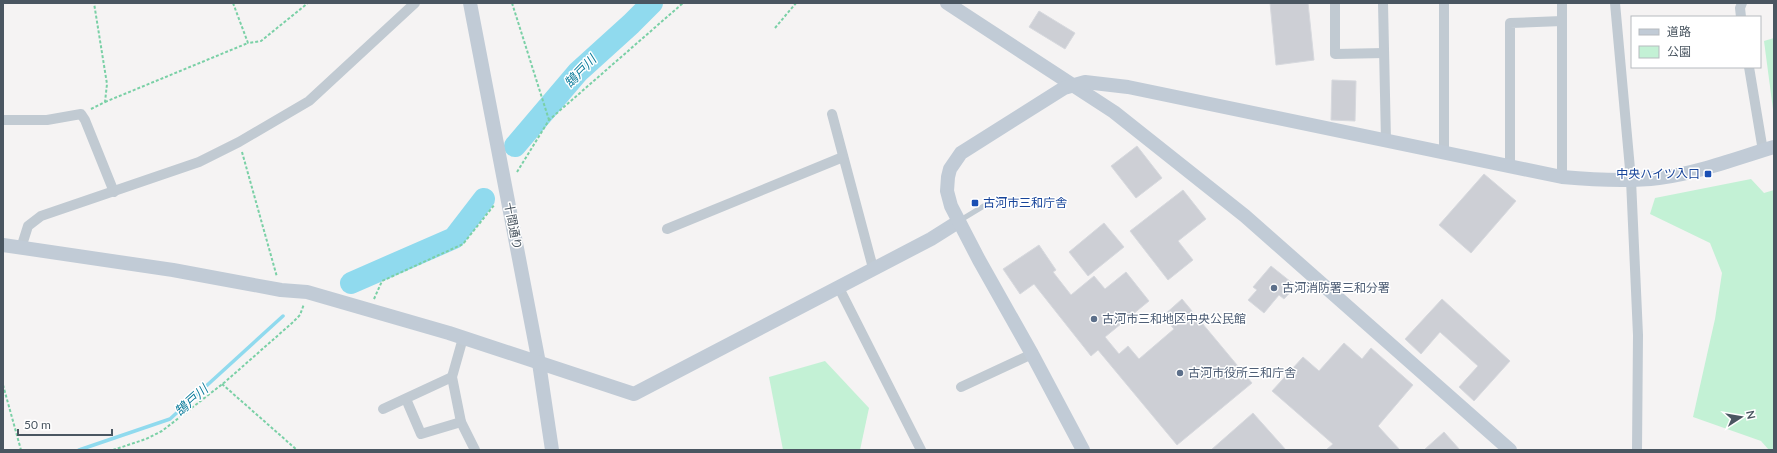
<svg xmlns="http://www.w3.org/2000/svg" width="1777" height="453" font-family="Lato,'Noto Sans JP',sans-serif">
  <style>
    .green { fill: #c3f1d5 }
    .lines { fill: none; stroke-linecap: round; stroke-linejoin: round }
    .stream { stroke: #90daee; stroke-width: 3.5 }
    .river { stroke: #90daee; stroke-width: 22 }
    .building { fill: #cdcfd5; stroke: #d7d9de }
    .path { stroke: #7ad0a6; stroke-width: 2; stroke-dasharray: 3 2; stroke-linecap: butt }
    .lane { stroke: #c1cad2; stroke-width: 5 }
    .street { stroke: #c1cad2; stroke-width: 10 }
    .secondary { stroke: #c1cbd6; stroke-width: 14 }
    .transit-dot { fill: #1a4fb4; stroke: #fff; stroke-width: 1.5 }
    .service-dot { fill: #5c6f8a; stroke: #fff; stroke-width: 1.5 }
    .labels { text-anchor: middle; stroke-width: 3; stroke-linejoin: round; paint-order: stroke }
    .transit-label { font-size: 12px; fill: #164399; stroke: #fff; text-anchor: end }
    .street-label { font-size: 12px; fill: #4a5661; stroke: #fff }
    .service-label { font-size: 12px; fill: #4e5e75; stroke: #fff; text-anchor: start }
    .water-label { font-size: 13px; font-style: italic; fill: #0c7c9b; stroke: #fff }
  </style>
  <rect width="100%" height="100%" fill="#f5f3f3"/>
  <!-- green -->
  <g class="green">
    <polygon points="1774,38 1774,117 1764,41"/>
    <polygon points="1751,179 1764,193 1774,190 1774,450 1769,450 1761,441 1693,417 1715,319 1722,273 1710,243 1650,214 1655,198"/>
    <polygon points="825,361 869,408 860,450 783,450 769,377"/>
  </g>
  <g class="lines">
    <!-- stream -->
    <polyline class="stream" points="79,450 170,419 283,316"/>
    <!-- river -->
    <g class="river">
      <polyline points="515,146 578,72 631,24 652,3"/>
      <polyline points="351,283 454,238 484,199"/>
    </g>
  </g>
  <!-- building -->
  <g class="building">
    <polygon points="1270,3 1308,3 1314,60 1276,65"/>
    <polygon points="1039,11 1075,33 1065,49 1029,27"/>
    <polygon points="1332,80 1356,81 1355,121 1331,120"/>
    <polygon points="1137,146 1162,178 1136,198 1111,166"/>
    <polygon points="1484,174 1516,201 1471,253 1439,225"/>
    <polygon points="1183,190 1206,219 1178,241 1193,260 1168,280 1130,231"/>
    <polygon points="1104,223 1124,247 1088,276 1069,252"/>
    <polygon points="1039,245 1056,270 1053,272 1071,295 1094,276 1105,289 1126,272 1149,301 1105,337 1119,354 1128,346 1139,359 1174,329 1163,316 1182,299 1252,383 1177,445 1098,350 1091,356 1034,284 1020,294 1003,269"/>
    <polygon points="1271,266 1296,286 1284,299 1279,295 1264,313 1248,300 1257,290 1253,287"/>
    <polygon points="1442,299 1510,361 1474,401 1459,387 1478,366 1440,332 1421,354 1405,339"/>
    <polygon points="1344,343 1362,359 1371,348 1413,385 1378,426 1400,450 1326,450 1333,444 1272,391 1303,357 1319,371"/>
    <polygon points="1253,413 1286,450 1211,450"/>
    <polygon points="1444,432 1460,450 1424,450"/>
  </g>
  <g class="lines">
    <!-- path -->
    <g class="path">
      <polyline points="233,3 248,43 261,41 308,3"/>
      <polyline points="512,3 549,120"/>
      <polyline points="775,28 796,3"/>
      <polyline points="105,102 248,43"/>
      <polyline points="91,109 105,102 107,84 94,3"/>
      <polyline points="242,152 277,277"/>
      <polyline points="517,172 549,120 683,3"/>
      <polyline points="374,299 382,281 463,244 495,204"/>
      <polyline points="222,384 297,450"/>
      <polyline points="3,385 21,450"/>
      <polyline points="113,450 146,439 162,431 225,382 292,323 300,315 304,304"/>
    </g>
    <!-- lane -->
    <polyline class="lane" points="959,221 992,201"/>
    <!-- street -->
    <g class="street">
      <polyline points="1335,3 1335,54 1384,53"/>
      <polyline points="1383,3 1386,141"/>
      <polyline points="1444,3 1444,154"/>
      <polyline points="1615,3 1631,180 1638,335 1637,450"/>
      <polyline points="1741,17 1740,8 1742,3"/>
      <polyline points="1749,67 1763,151"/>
      <polyline points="832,114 873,268"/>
      <polyline points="3,120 47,120 81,114 85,120 114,192"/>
      <polyline points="1510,167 1510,23 1562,21"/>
      <polyline points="1562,177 1562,3"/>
      <polyline points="667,229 843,157"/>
      <polyline points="21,248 28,226 41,216 199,162 239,142 309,101 415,3"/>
      <polyline points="838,286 921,450"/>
      <polyline points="463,338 452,377 461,422 475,450"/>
      <polyline points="961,387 1032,354"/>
      <polyline points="406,399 421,434 461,422"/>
      <polyline points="383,409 452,377"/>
    </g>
    <!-- secondary -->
    <g class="secondary">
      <polyline points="470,3 539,363 552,450"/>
      <polyline points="947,3 1114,112 1245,216 1510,450"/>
      <polyline points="3,245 173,270 281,290 307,292 449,333 634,394 931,239 958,222"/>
      <path d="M1083,450L1032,354L979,260L951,206L947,191L948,177L950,169L961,153L1064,88L1085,82L1128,87L1562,177C1595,180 1627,182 1659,178C1698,173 1737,158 1774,147"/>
    </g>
  </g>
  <!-- markers -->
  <g class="transit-dot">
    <rect x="1704" y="170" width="8" height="8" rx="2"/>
    <rect x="971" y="199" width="8" height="8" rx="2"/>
  </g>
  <g class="service-dot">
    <circle cx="1274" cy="288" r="4"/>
    <circle cx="1094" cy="319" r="4"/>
    <circle cx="1180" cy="373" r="4"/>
  </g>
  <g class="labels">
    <!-- transit labels -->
    <g class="transit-label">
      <text x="1700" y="178">中央ハイツ入口</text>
      <text x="983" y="207" text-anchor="start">古河市三和庁舎</text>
    </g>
    <!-- street labels -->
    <g class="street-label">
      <text transform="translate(513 226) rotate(79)" y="4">十間通り</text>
    </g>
    <!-- service labels -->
    <g class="service-label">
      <text x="1282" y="292">古河消防署三和分署</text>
      <text x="1102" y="323">古河市三和地区中央公民館</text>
      <text x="1188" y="377">古河市役所三和庁舎</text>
    </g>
    <!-- water labels -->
    <g class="water-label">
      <text transform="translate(580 71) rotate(-46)" y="5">鵠戸川</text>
      <text transform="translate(191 400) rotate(-42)" y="5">鵠戸川</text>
    </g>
  </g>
  <!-- border -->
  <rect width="1777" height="453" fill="none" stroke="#4a5661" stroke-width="8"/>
  <!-- legend -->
  <rect x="1631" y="16" width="130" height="52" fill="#ffffff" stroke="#b7bbc0"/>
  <rect x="1639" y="29" width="20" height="6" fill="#c1cbd6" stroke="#b7bbc0"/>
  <text x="1667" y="36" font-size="12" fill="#4a5661">道路</text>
  <rect x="1639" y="46" width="20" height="12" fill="#c3f1d5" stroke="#b7bbc0"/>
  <text x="1667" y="56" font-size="12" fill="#4a5661">公園</text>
  <!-- north arrow -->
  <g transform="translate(1741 417) rotate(78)" stroke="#ffffff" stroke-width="3" paint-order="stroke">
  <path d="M0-3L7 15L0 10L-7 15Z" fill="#4a5661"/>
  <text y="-6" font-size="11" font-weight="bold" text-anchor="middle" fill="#4a5661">N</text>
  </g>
  <!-- scale -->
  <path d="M18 429v6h94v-6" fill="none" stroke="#4a5661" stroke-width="2"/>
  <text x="24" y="429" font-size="12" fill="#4a5661" stroke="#ffffff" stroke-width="3" paint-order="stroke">50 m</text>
</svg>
